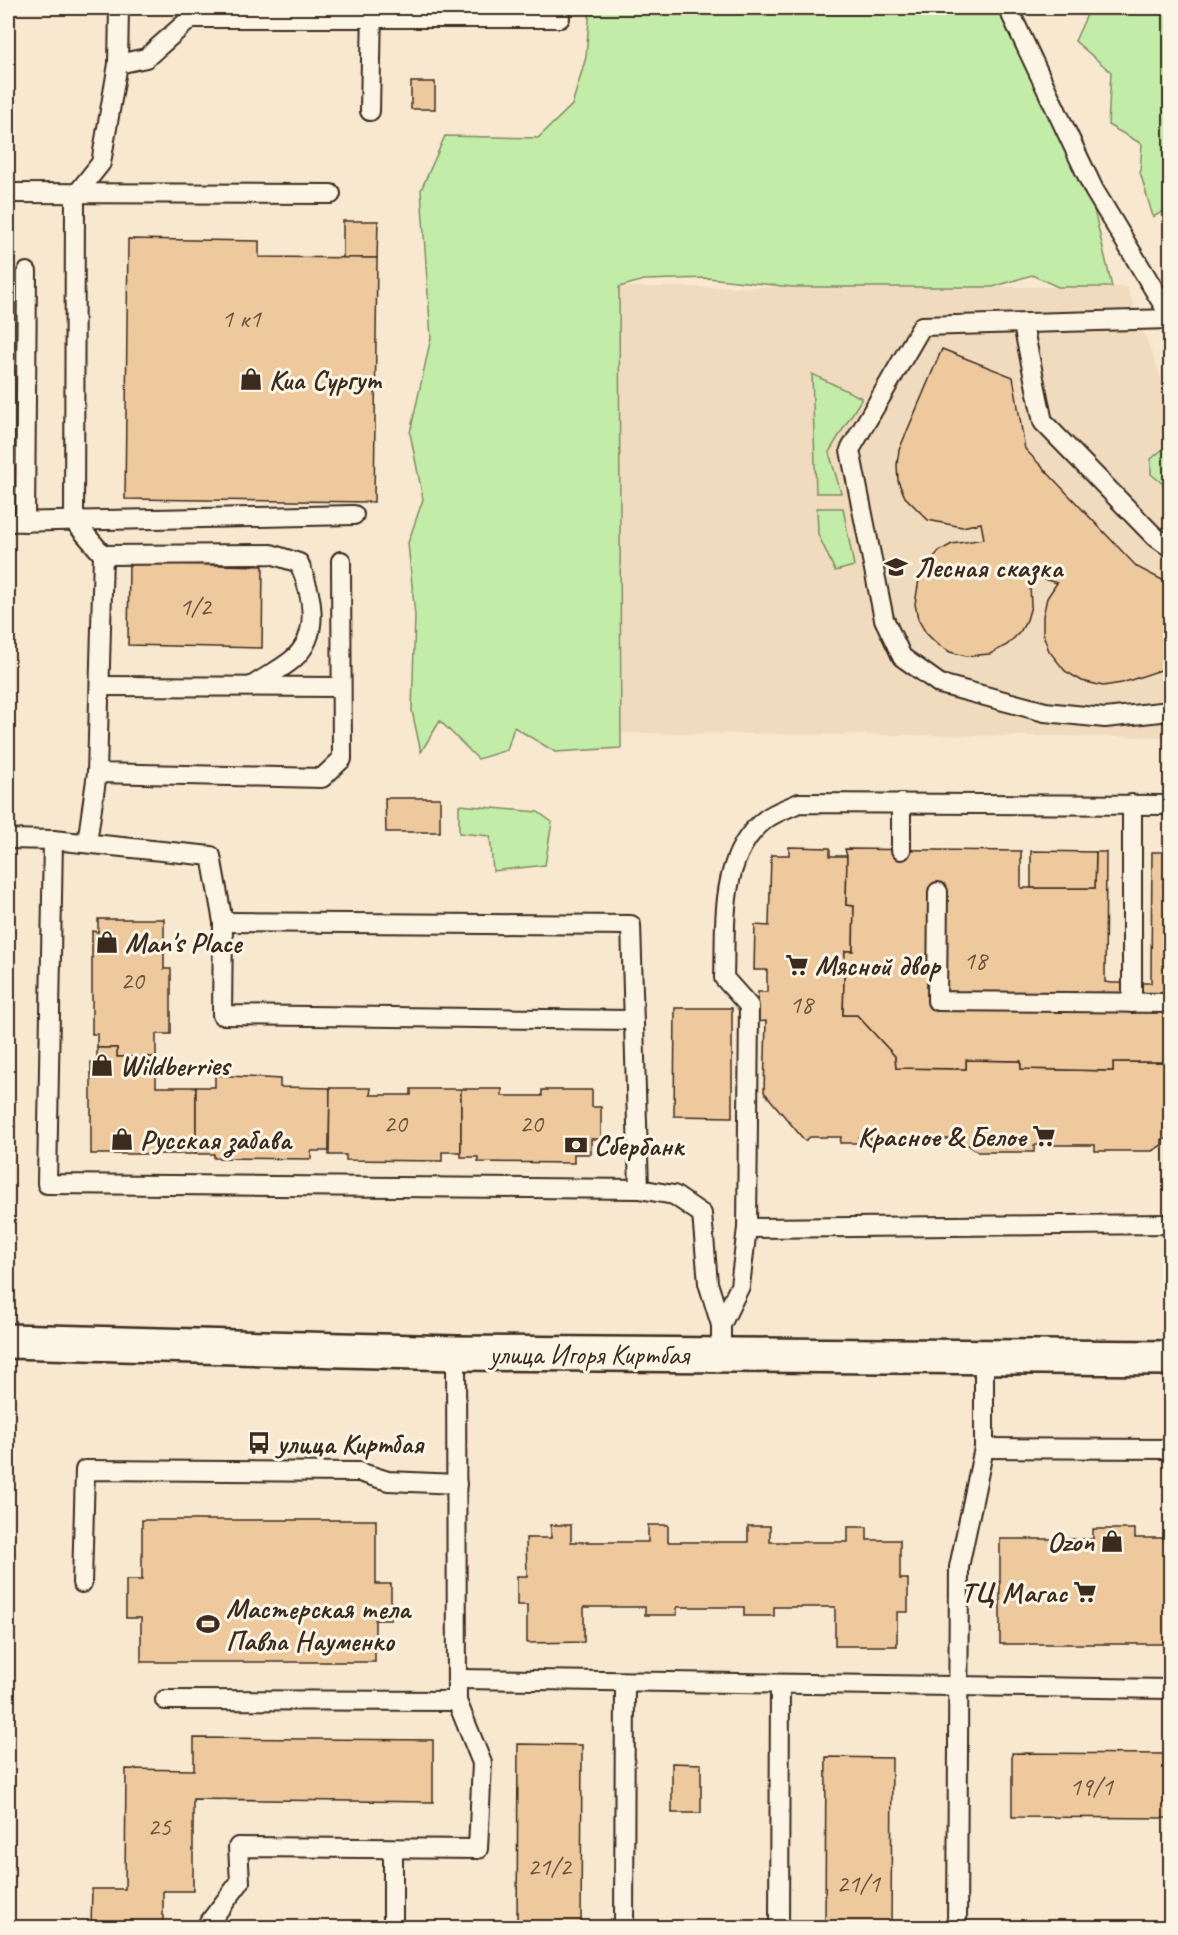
<svg xmlns="http://www.w3.org/2000/svg" width="1178" height="1935" font-family="Caveat,sans-serif">
  <style>
    .built { fill: #f1dbbe }
    .green { fill: #c3eca8; stroke: #7f8b63; stroke-width: 1.5 }
    .building { fill: #eec99e; stroke: #3b2a1e; stroke-width: 1.5 }
    .lines { fill: none; stroke-linecap: round; stroke-linejoin: round }
    .service-casing { stroke: #3b2a1e; stroke-width: 22 }
    .secondary-casing { stroke: #3b2a1e; stroke-width: 38 }
    .service { stroke: #fcf5e5; stroke-width: 18 }
    .secondary { stroke: #fcf5e5; stroke-width: 33 }
    .labels { text-anchor: middle; stroke-width: 6; stroke-linejoin: round; paint-order: stroke }
    .number-label { font-size: 26px; fill: #68523e }
    .poi-label { font-size: 28px; font-weight: bold; fill: #3b2a1e; stroke: #fcf5e5; text-anchor: start }
    .street-label { font-size: 28px; fill: #3b2a1e; stroke: #fcf5e5 }
  </style>
  <rect width="100%" height="100%" fill="#f8e8d0"/>
  <filter id="ink" filterUnits="userSpaceOnUse"><feTurbulence type="fractalNoise" baseFrequency=".0167" numOctaves="2"/><feDisplacementMap in="SourceGraphic" scale="12" xChannelSelector="R" yChannelSelector="G"/><feConvolveMatrix kernelMatrix="1 2 1 2 8 2 1 2 1" color-interpolation-filters="sRGB"/></filter>
  <g filter="url(#ink)">
    <!-- built -->
    <polygon class="built" points="619,287 1127,287 1170,402 1170,737 622,733"/>
    <!-- green -->
    <g class="green">
      <polygon points="590,8 1002,8 1089,188 1112,287 1058,287 1032,275 993,287 792,287 708,278 644,280 619,287 621,748 555,752 514,727 507,750 478,759 440,721 421,752 412,711 415,616 408,543 423,499 410,433 431,338 421,190 445,136 538,138 572,105 586,57"/>
      <polygon points="1090,8 1170,8 1170,208 1153,217 1140,172 1142,144 1108,125 1111,72 1075,41"/>
      <polygon points="812,374 862,398 829,452 841,493 816,493"/>
      <polygon points="1170,443 1170,490 1151,474 1151,459"/>
      <polygon points="817,508 843,508 854,566 835,571 818,534"/>
      <polygon points="459,805 538,812 552,822 545,865 493,871 490,836 459,833"/>
    </g>
    <!-- building -->
    <g class="building">
      <rect x="411" y="82" width="24" height="27"/>
      <polygon points="343,221 378,221 377,258 343,258"/>
      <polygon points="128,239 259,241 259,257 377,258 374,502 125,499"/>
      <polygon points="942,349 1013,377 1025,449 1137,567 1170,584 1170,667 1122,683 1103,686 1082,681 1065,671 1049,651 1043,634 1043,616 1047,598 1057,583 1036,577 1030,585 1031,606 1027,620 1020,632 1007,645 990,654 966,656 950,652 937,644 926,633 918,619 915,604 920,573 939,551 952,544 984,539 981,523 962,527 928,520 905,497 898,481 897,465 899,450"/>
      <polygon points="129,563 263,566 262,648 128,645"/>
      <polygon points="385,798 440,798 440,832 386,832"/>
      <polygon points="789,847 830,848 830,856 847,856 846,905 854,906 853,951 845,951 843,1015 857,1015 895,1056 896,1068 966,1069 966,1060 1021,1061 1021,1069 1113,1071 1113,1062 1165,1062 1165,1072 1170,1072 1170,1139 1162,1139 1162,1145 1152,1151 1095,1151 1095,1145 1034,1145 1034,1152 978,1152 968,1145 954,1145 954,1139 899,1139 899,1144 872,1144 872,1139 859,1138 858,1143 840,1143 841,1137 810,1137 805,1141 764,1092 766,1021 757,1022 758,992 767,992 767,970 754,970 755,925 769,926 771,855 789,855"/>
      <polygon points="845,849 1021,851 1021,888 1095,888 1096,852 1106,852 1105,982 1112,983 1151,983 1152,852 1170,852 1170,1072 1165,1072 1165,1062 1113,1062 1113,1071 1021,1069 1021,1061 966,1060 966,1069 896,1068 895,1056 857,1015 843,1015 845,951 853,951 854,906 846,905 847,856"/>
      <polygon points="1031,851 1096,852 1095,888 1031,888"/>
      <polygon points="98,919 164,919 164,969 171,969 171,1034 156,1034 156,1057 117,1057 117,1048 97,1048 97,1034 92,1034 92,931 98,932"/>
      <polygon points="675,1008 732,1008 732,1117 674,1116"/>
      <polygon points="97,1048 117,1048 117,1057 156,1057 156,1087 196,1087 196,1154 91,1154 91,1062 97,1062"/>
      <polygon points="215,1075 280,1079 280,1087 330,1088 329,1151 311,1151 311,1159 214,1158 214,1154 196,1154 196,1087 215,1087"/>
      <polygon points="330,1088 371,1088 370,1095 411,1095 411,1089 461,1089 461,1152 442,1152 442,1161 346,1160 346,1155 329,1155"/>
      <polygon points="461,1089 502,1089 502,1096 542,1096 542,1090 592,1090 592,1107 601,1107 601,1139 591,1139 591,1154 574,1154 574,1163 478,1162 478,1157 461,1157"/>
      <polygon points="142,1520 376,1520 376,1584 391,1584 391,1620 375,1620 375,1662 141,1662 141,1618 126,1618 126,1580 142,1580"/>
      <polygon points="551,1525 571,1525 571,1542 648,1542 648,1525 668,1525 668,1542 748,1542 748,1526 770,1526 770,1542 848,1542 848,1527 867,1527 867,1540 900,1540 900,1579 908,1579 908,1612 897,1612 897,1646 835,1646 835,1607 774,1607 774,1616 744,1616 744,1607 677,1607 677,1615 645,1615 645,1607 584,1607 584,1642 527,1643 527,1605 517,1605 517,1576 527,1576 526,1538 551,1538"/>
      <polygon points="1093,1529 1135,1529 1135,1538 1170,1538 1170,1644 1000,1644 1000,1539 1093,1539"/>
      <polygon points="194,1738 433,1740 433,1802 193,1799 193,1891 163,1891 163,1928 91,1928 92,1889 125,1889 126,1769 194,1770"/>
      <polygon points="518,1744 582,1745 581,1928 517,1928"/>
      <polygon points="1012,1753 1170,1754 1170,1818 1012,1817"/>
      <polygon points="826,1757 892,1758 891,1928 825,1928"/>
      <polygon points="672,1763 701,1764 701,1813 672,1813"/>
    </g>
    <g class="lines">
      <!-- service casing -->
      <g class="service-casing">
        <g id="service">
          <polyline points="119,8 118,64 101,163 75,196 74,521 103,555 97,773 322,778 342,759 341,561"/>
          <polyline points="1008,8 1094,190 1170,316"/>
          <polyline points="118,64 146,58 191,18 560,18"/>
          <polyline points="370,111 372,8"/>
          <polyline points="8,193 331,194"/>
          <polyline points="1170,319 922,326 850,450 884,619 902,657 940,684 1045,712 1105,718 1170,711"/>
          <polyline points="1023,325 1043,422 1154,536 1170,547"/>
          <polyline points="8,522 354,515"/>
          <polyline points="25,522 27,272"/>
          <path d="M103,555L271,554L299,563C312,593 322,635 292,660C280,670 265,677 252,686"/>
          <polyline points="100,686 341,687"/>
          <polyline points="1132,804 1132,1003"/>
          <polyline points="8,839 53,840 211,856 223,922 222,1015 632,1020"/>
          <polyline points="53,840 47,1184 639,1189 674,1195 702,1214 708,1283 721,1325 721,1354"/>
          <polyline points="87,843 97,773"/>
          <polyline points="901,850 901,803"/>
          <polyline points="938,892 937,1001 1170,1003"/>
          <polyline points="223,922 631,925 639,1189"/>
          <polyline points="747,1228 1170,1224"/>
          <path d="M721,1325L740,1286L747,1228L749,1006L724,978C726,926 718,855 766,819C775,812 788,808 799,803L1170,805"/>
          <polyline points="984,1448 1170,1449"/>
          <polyline points="82,1583 85,1470 359,1472 388,1481 457,1484"/>
          <polyline points="457,1679 1170,1689"/>
          <polyline points="165,1700 457,1701"/>
          <polyline points="393,1849 393,1928"/>
          <polyline points="205,1928 240,1882 238,1847 478,1849 482,1763 457,1701 456,1353"/>
          <polyline points="624,1928 625,1682"/>
          <polyline points="779,1928 780,1684"/>
          <polyline points="957,1928 959,1567 984,1448 984,1357"/>
        </g>
      </g>
      <!-- secondary casing -->
      <g class="secondary-casing">
        <polyline id="secondary" points="8,1341 456,1353 1170,1358"/>
      </g>
      <!-- service -->
      <use href="#service" class="service"/>
      <!-- secondary -->
      <use href="#secondary" class="secondary"/>
    </g>
  </g>
  <!-- icons -->
  <defs>
    <g id="shop-bare" transform="scale(1.8)"><path d="M-5-2.5h2.3a2.7 3.5 0 0 1 5.4 0H5L5.5 6h-11ZM-1.5-2.5h3a1.5 2.3 0 0 0-3 0Z" fill="#3b2a1e" stroke="#fcf5e5" stroke-width="2.5" paint-order="stroke"/></g>
    <g id="school-bare" transform="scale(1.8)"><path d="M0-5L7-2L0 1L-7-2ZM-4 1L0 2.5L4 1V4Q0 6-4 4Z" fill="#3b2a1e" stroke="#fcf5e5" stroke-width="2.5" paint-order="stroke"/></g>
    <g id="supermarket-bare" transform="scale(1.8)"><path d="M-6-5.5h2.5l.6 2H6L4.5 2H-2.5L-4.4-4H-6ZM-1.5 3.2a1.3 1.3 0 1 0 .1 0ZM3 3.2a1.3 1.3 0 1 0 .1 0Z" fill="#3b2a1e" stroke="#fcf5e5" stroke-width="2.5" paint-order="stroke"/></g>
    <g id="bank-bare" transform="scale(1.8)"><path d="M-6-4H6V4H-6ZM0-2.3a2.3 2.3 0 1 0 0 4.6a2.3 2.3 0 1 0 0-4.6Z" fill="#3b2a1e" stroke="#fcf5e5" stroke-width="2.5" paint-order="stroke"/></g>
    <g id="bus-bare" transform="scale(1.8)"><path d="M-5-6H5V4H4V6H2V4H-2V6H-4V4H-5ZM-3.5-4V0h7V-4ZM-3.5 1.2v1.5H-2V1.2ZM2 1.2v1.5H3.5V1.2Z" fill="#3b2a1e" stroke="#fcf5e5" stroke-width="2.5" paint-order="stroke"/></g>
    <g id="stadium-bare" transform="scale(1.8)"><path d="M0-5a6.5 5 0 1 0 0 10a6.5 5 0 1 0 0-10ZM-3.5-1.8h7v3.6h-7Z" fill="#3b2a1e" stroke="#fcf5e5" stroke-width="2.5" paint-order="stroke"/></g>
  </defs>
  <g fill-rule="evenodd">
    <use href="#shop-bare" x="251" y="379"/>
    <use href="#school-bare" x="896" y="567"/>
    <use href="#shop-bare" x="107" y="942"/>
    <use href="#supermarket-bare" x="797" y="965"/>
    <use href="#shop-bare" x="102" y="1065"/>
    <use href="#supermarket-bare" x="1044" y="1136"/>
    <use href="#shop-bare" x="122" y="1139"/>
    <use href="#bank-bare" x="576" y="1145"/>
    <use href="#bus-bare" x="259" y="1443"/>
    <use href="#shop-bare" x="1112" y="1541"/>
    <use href="#supermarket-bare" x="1085" y="1592"/>
    <use href="#stadium-bare" x="208" y="1624"/>
  </g>
  <g class="labels">
    <!-- number labels -->
    <g class="number-label">
      <text x="241" y="327">1 к1</text>
      <text x="195" y="615">1/2</text>
      <text x="975" y="969">18</text>
      <text x="132" y="989">20</text>
      <text x="801" y="1013">18</text>
      <text x="395" y="1132">20</text>
      <text x="531" y="1132">20</text>
      <text x="1091" y="1795">19/1</text>
      <text x="159" y="1835">25</text>
      <text x="549" y="1875">21/2</text>
      <text x="858" y="1892">21/1</text>
    </g>
    <!-- poi labels -->
    <g class="poi-label">
      <text x="269" y="389">Киа Сургут</text>
      <text x="914" y="577">Лесная сказка</text>
      <text x="125" y="952">Man's Place</text>
      <text x="815" y="975">Мясной двор</text>
      <text x="120" y="1075">Wildberries</text>
      <text x="1026" y="1146" text-anchor="end">Красное &amp; Белое</text>
      <text x="140" y="1149">Русская забава</text>
      <text x="594" y="1155">Сбербанк</text>
      <text x="277" y="1453">улица Киртбая</text>
      <text x="1094" y="1551" text-anchor="end">Ozon</text>
      <text x="1067" y="1602" text-anchor="end">ТЦ Магас</text>
      <text x="226" y="1618">Мастерская тела<tspan x="226" dy="32">Павла Науменко</tspan></text>
    </g>
    <!-- street labels -->
    <g class="street-label">
      <text x="589" y="1364">улица Игоря Киртбая</text>
    </g>
  </g>
  <!-- margin -->
  <rect width="1178" height="1935" fill="none" stroke="#fcf5e5" stroke-width="30"/>
  <rect x="15" y="15" width="1148" height="1905" fill="none" stroke="#3b2a1e" stroke-width="2" filter="url(#ink)"/>
</svg>
